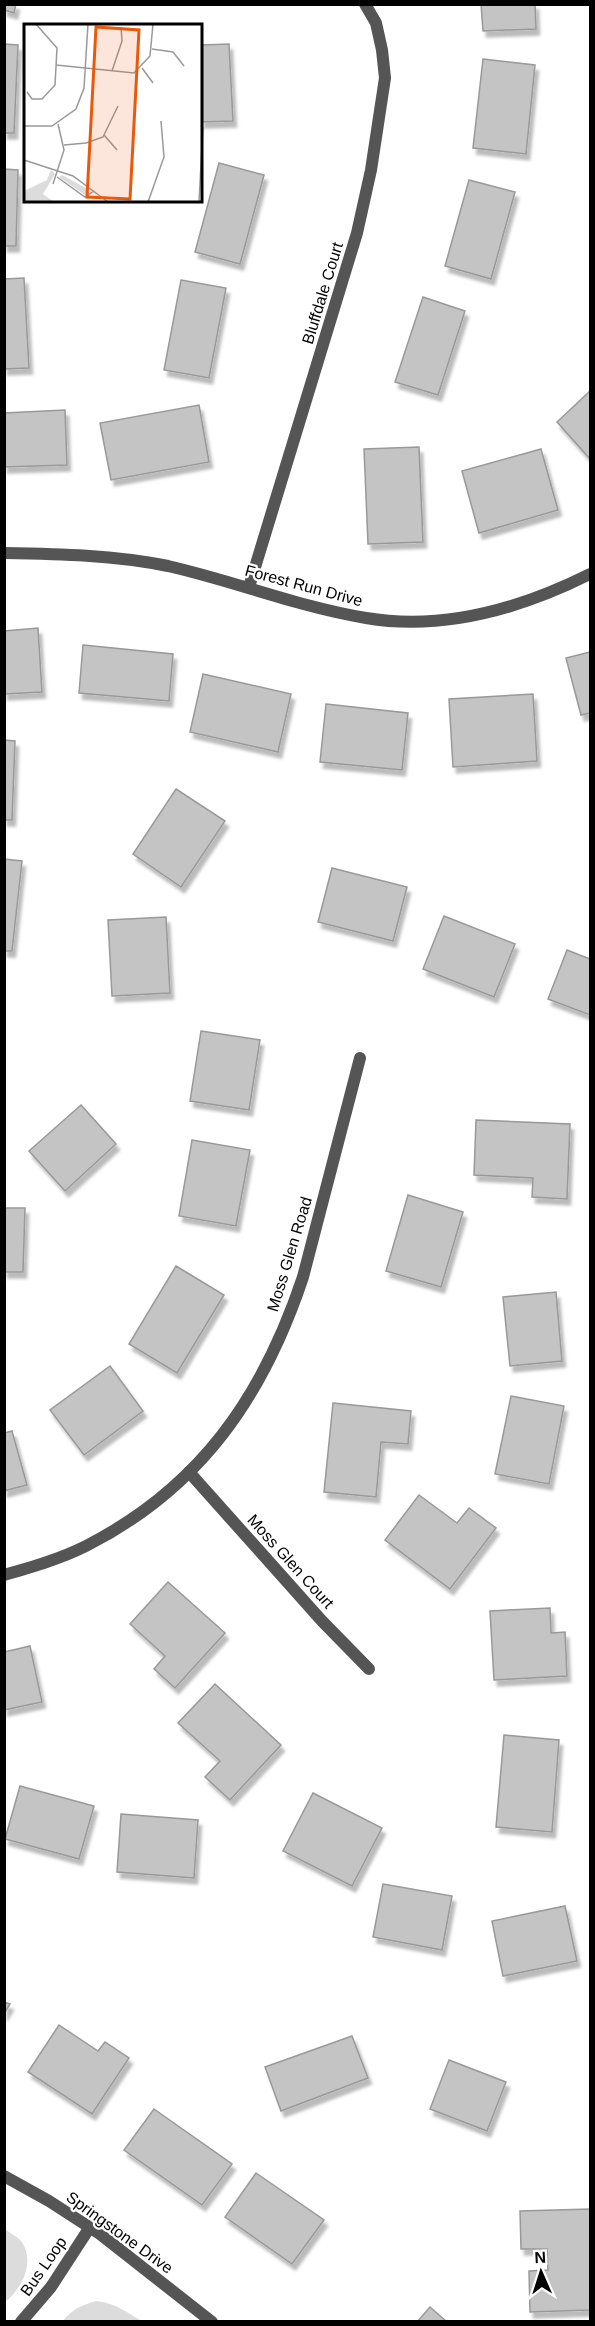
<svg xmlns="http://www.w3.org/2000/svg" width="595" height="2326" font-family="Arial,sans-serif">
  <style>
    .green { fill: #dcdcdc }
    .building { fill: #c4c4c4; stroke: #999; stroke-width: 1.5; filter: url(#shadow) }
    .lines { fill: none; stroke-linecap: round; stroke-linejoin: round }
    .service { stroke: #555; stroke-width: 12 }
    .minor { stroke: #555; stroke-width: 12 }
    .labels { text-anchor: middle; stroke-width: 4.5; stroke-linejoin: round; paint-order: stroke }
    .street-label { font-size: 16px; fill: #000; stroke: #fff }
    .inset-road { fill: none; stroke: #999; stroke-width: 1.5 }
    .view { fill: #e8590c; fill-opacity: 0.15; stroke: #e8590c; stroke-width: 3 }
    .inset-edge { fill: none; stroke: #000; stroke-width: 3 }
  </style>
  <defs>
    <filter id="shadow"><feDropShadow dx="3.5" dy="6" stdDeviation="1.5" flood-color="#0004"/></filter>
  </defs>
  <rect width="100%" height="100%" fill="#fff"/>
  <!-- green -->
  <g class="green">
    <path d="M5,2229C9,2233 17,2236 21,2241C36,2261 22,2289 5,2302Z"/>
    <path d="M96,2301C118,2304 124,2311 142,2321H63C72,2309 82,2305 96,2301Z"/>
  </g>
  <!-- building -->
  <g class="building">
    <polygon points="4,4 16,4 14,13 4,10"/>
    <polygon points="481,4 535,4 536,29 483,31"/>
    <polygon points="4,44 18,45 14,133 4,133"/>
    <polygon points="229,44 233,121 201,122 201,45"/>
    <polygon points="483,59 535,65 526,154 473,148"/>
    <polygon points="219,163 264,175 240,264 195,252"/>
    <polygon points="4,169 18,170 16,246 4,246"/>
    <polygon points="469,180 515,192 491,279 445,266"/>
    <polygon points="24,278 29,368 4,369 4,279"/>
    <polygon points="181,280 226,288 209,378 164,370"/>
    <polygon points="423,297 465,311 438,395 395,382"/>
    <polygon points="590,391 590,459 557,422"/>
    <polygon points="199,405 209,462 111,480 100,423"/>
    <polygon points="65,410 67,465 4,467 4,413"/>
    <polygon points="419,447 423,542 368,544 364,449"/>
    <polygon points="541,449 558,510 479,533 462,471"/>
    <polygon points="38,628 42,692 4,694 4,631"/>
    <polygon points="83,645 173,654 169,701 79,693"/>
    <polygon points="590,652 590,713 581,715 566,658"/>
    <polygon points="203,674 291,694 278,752 190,732"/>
    <polygon points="533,694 537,761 453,767 449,699"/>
    <polygon points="326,704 408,713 402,770 320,762"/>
    <polygon points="4,740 15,741 12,820 4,820"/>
    <polygon points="176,789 225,821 181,887 133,854"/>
    <polygon points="4,859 22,861 12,951 4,951"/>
    <polygon points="332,868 407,887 393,941 318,922"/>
    <polygon points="444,916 515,944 494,997 423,969"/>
    <polygon points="166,917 170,993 112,996 108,920"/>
    <polygon points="567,950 590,959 590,1015 548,999"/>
    <polygon points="201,1031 260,1040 249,1110 190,1101"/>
    <polygon points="81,1105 116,1144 65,1191 29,1151"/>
    <polygon points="476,1120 570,1124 567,1199 532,1197 533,1178 474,1175"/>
    <polygon points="192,1140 250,1150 236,1226 179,1216"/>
    <polygon points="408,1195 463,1212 441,1287 386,1271"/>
    <polygon points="4,1208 25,1208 23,1272 4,1272"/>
    <polygon points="176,1266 224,1295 177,1373 129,1344"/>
    <polygon points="556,1292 562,1361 510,1366 503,1297"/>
    <polygon points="110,1366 143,1411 84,1455 50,1410"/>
    <polygon points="511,1396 564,1406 549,1484 495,1474"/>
    <polygon points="333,1403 411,1411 408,1444 381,1442 376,1497 324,1492"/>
    <polygon points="12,1431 27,1485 4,1491 4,1433"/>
    <polygon points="419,1495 457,1523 469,1508 496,1528 450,1589 385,1540"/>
    <polygon points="168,1582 225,1633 175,1688 154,1669 165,1656 130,1624"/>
    <polygon points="550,1608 551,1633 565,1632 567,1676 494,1680 490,1611"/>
    <polygon points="30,1646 42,1702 4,1710 4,1652"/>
    <polygon points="215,1684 281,1745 230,1800 205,1777 220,1761 178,1723"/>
    <polygon points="504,1735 559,1740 552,1832 496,1827"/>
    <polygon points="20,1786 94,1806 79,1859 5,1839"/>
    <polygon points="313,1793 382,1828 352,1886 283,1851"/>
    <polygon points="121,1814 198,1820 194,1878 117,1872"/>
    <polygon points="383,1884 452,1896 442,1950 373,1937"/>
    <polygon points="565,1906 577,1961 503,1976 492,1921"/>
    <polygon points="4,2002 10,2004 4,2014"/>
    <polygon points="59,2025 98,2051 105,2042 129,2058 92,2114 28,2072"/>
    <polygon points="352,2036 368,2078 281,2111 265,2067"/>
    <polygon points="449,2060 506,2082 487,2131 430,2109"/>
    <polygon points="154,2109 232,2164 202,2205 124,2150"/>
    <polygon points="256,2173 324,2220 292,2264 225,2217"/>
    <polygon points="590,2209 590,2310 530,2312 529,2271 548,2270 547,2249 521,2249 520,2211"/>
    <polygon points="430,2307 447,2322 417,2322"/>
  </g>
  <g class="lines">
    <!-- service -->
    <polyline class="service" points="21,2322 51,2287 90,2227"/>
    <!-- minor -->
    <g class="minor">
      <path d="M4,553C59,554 114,555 168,566C234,581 299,607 366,618C443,631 522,608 590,574"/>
      <polyline points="249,587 357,233 371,170 385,78 382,50 376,23 365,4"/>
      <polyline points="189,1472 322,1621 369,1669"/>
      <path d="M4,1575C32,1567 60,1559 86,1546C200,1488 263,1397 303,1277L360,1058"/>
      <polyline points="4,2176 49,2201 100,2234 212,2322"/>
    </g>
  </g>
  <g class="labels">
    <!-- street labels -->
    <g class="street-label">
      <text transform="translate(322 293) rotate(-73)" y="6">Bluffdale Court</text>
      <text transform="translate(304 585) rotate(15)" y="6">Forest Run Drive</text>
      <text transform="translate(289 1254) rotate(-73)" y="6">Moss Glen Road</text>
      <text transform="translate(291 1561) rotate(48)" y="6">Moss Glen Court</text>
      <text transform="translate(120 2232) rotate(36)" y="6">Springstone Drive</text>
      <text transform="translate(43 2266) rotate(-55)" y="6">Bus Loop</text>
    </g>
  </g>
  <!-- overview -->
  <g transform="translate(24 24)">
    <rect width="178" height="178" fill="#fff"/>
    <path d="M27,146L31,150L19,170L30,178H0V167L23,156ZM38,151L62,164L65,170L61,171L35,153Z" fill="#dcdcdc"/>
    <path class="inset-road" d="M128,25L149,28L160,42M32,41L110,49L126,32L129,0M118,44L129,59M88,47L98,17L97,3M3,68L8,75H18L31,61L33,24L12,0M0,102H28L52,85L60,64L64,0M80,111L93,126M40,121L62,119L79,113L94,82M0,136L49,152L84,178M33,153L61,173L70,167M29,160L40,126L34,100M124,178L140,133L137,97M175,178L179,103"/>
    <path class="view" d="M72,3L115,6L106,175L63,173Z"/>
    <rect width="178" height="178" class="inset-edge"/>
  </g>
  <!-- border -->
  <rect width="595" height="2326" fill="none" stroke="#000000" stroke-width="12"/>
  <!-- north arrow -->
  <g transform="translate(541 2272) rotate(357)" stroke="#ffffff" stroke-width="4.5" paint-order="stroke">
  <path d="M0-4.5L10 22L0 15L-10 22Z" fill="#000000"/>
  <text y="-9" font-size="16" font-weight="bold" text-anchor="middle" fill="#000000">N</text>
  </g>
</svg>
